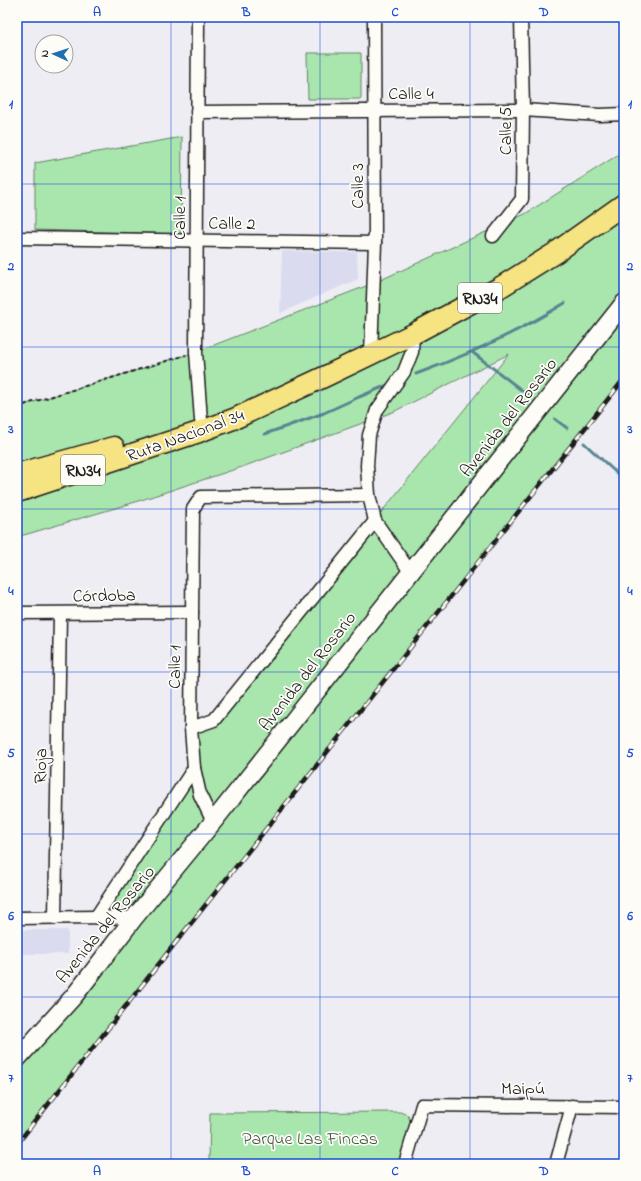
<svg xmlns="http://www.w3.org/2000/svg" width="641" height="1181" font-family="'Indie Flower',sans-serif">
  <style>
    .built { fill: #dadbee }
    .green { fill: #a9e6ad; stroke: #628164 }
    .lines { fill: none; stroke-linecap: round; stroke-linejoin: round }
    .stream { stroke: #588492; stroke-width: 3 }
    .minor-casing { stroke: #1c1c1c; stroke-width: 15 }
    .secondary-casing { stroke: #1c1c1c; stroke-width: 20 }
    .trunk-casing { stroke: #1c1c1c; stroke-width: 23 }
    .path { stroke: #1c1c1c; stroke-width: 2; stroke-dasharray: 4 3; stroke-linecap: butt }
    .minor { stroke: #fdfcf7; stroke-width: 12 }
    .secondary { stroke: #fdfcf7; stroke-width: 17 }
    .trunk { stroke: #f6e381; stroke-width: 20 }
    .rail-casing { stroke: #1c1c1c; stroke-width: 4.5 }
    .rail { stroke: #fdfcf7; stroke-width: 3; stroke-dasharray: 9; stroke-linecap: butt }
    .grid { fill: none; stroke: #1d4ed8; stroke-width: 1; stroke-opacity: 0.55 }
    .labels { text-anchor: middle; stroke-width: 3.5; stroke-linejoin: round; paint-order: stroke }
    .shield { fill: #fdfcf7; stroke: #605f5e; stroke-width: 1 }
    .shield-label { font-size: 17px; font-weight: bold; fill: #1c1c1c }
    .street-label { font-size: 18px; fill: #1c1c1c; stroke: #fdfcf7 }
    .park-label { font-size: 18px; fill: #465948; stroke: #fdfcf7 }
    .neatline { fill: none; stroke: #1d4ed8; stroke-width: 1.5 }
    .grid-label { font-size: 13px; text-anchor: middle; font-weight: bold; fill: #1d4ed8 }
  </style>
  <rect width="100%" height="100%" fill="#ededf3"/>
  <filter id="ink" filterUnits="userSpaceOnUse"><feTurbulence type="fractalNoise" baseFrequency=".025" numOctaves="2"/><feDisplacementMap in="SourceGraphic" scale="8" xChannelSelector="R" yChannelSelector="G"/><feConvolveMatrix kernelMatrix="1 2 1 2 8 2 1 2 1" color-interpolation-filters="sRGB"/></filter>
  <g filter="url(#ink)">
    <!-- built -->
    <g class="built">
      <polygon points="282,251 357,252 358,279 280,313"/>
      <rect x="17" y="930" width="51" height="24"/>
    </g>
    <!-- green -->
    <g class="green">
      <polygon points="307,53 361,53 361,99 308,99"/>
      <polygon points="182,137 181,234 35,230 35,163"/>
      <polygon points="624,151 624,379 188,927 17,1144 17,1059 134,918 96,917 194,768 191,728 214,720 509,354 393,412 242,467 129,504 17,537 17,407 196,352 374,283 525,214"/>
      <polygon points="400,1112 408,1115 411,1124 398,1164 209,1164 210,1113"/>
    </g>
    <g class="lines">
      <!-- stream -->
      <g class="stream">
        <polyline points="472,352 529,396"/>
        <path d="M416,374C468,355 518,332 565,303"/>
        <polyline points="555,419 567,428"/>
        <polyline points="265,434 324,413 359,397 390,384"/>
        <polyline points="584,443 624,480"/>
      </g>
      <!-- minor casing -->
      <g class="minor-casing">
        <g id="minor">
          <polyline points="198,17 196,352 201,420"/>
          <polyline points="197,112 523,110 600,115 624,114"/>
          <polyline points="493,236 522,199 523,110 521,17"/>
          <polyline points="17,238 375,243"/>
          <polyline points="371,354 375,243 374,17"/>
          <polyline points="411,573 375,521 369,495 367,466 369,435 377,410 404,372 412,352 413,334"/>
          <polyline points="17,613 192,612"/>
          <polyline points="191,728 214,720 375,521"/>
          <polyline points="213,822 200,795 194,768 191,728 193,509 201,497 369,495"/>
          <polyline points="96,917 194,768"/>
          <polyline points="17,918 96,917 134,918"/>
          <polyline points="55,918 60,614"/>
          <polyline points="405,1164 422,1105 624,1107"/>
          <polyline points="556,1164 572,1106"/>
        </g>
      </g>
      <!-- secondary casing -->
      <g class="secondary-casing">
        <polyline id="secondary" points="17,1059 74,996 92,973 134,918 213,822 624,303"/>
      </g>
      <!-- trunk casing -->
      <g class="trunk-casing">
        <g id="trunk">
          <polyline points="17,474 114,447"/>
          <polyline points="17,492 199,432 236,418 326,376 413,334 499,288 555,253 624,204"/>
        </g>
      </g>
      <!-- path -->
      <polyline class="path" points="17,407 186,355"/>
      <!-- minor -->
      <use href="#minor" class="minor"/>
      <!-- secondary -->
      <use href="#secondary" class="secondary"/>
      <!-- trunk -->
      <use href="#trunk" class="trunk"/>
      <!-- rail casing -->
      <g class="rail-casing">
        <polyline id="rail" points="17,1144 188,927 624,379"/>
      </g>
      <!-- rail -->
      <use href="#rail" class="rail"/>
    </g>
  </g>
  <!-- grid -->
  <path class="grid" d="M171,17V1164M320,17V1164M470,17V1164M17,184H624M17,347H624M17,509H624M17,672H624M17,834H624M17,997H624"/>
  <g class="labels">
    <!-- shield labels -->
    <g class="shield">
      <rect x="458" y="283" width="44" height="30" rx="3"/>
      <rect x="61" y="455" width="44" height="30" rx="3"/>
    </g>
    <g class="shield-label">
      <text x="480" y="304">RN34</text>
      <text x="83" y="476">RN34</text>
    </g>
    <!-- street labels -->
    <g class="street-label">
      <text x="411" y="99">Calle 4</text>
      <text transform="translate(505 131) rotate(-90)" y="6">Calle 5</text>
      <text transform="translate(357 186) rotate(-90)" y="6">Calle 3</text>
      <text transform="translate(179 218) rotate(-90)" y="6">Calle 1</text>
      <text transform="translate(232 223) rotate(1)" y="6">Calle 2</text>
      <text transform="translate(508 417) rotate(-52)" y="6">Avenida del Rosario</text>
      <text transform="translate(185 435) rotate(-20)" y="6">Ruta Nacional 34</text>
      <text transform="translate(104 595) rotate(-1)" y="6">Córdoba</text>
      <text transform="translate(174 667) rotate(-90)" y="6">Calle 1</text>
      <text transform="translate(307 671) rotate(-52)" y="6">Avenida del Rosario</text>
      <text transform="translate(40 766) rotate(-89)" y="6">Rioja</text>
      <text transform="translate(105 924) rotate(-51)" y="6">Avenida del Rosario</text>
      <text x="523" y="1094">Maipú</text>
    </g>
    <!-- park labels -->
    <g class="park-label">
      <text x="310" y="1144">Parque Las Fincas</text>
    </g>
  </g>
  <!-- margin -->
  <rect width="641" height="1181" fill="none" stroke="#fdfcf7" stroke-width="44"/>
  <!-- north arrow -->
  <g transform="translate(54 54) rotate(273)"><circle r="19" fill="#fdfcf7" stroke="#a3a29f"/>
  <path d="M0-3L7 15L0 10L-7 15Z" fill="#1f6fb2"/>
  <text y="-6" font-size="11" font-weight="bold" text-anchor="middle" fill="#1c1c1c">N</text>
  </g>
  <rect x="22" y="22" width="597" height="1137" class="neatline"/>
  <g class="grid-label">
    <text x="97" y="16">A</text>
    <text x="246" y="16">B</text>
    <text x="395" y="16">C</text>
    <text x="544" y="16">D</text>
    <text x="11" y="108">1</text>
    <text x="630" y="108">1</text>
    <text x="11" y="270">2</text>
    <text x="630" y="270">2</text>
    <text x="11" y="433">3</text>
    <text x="630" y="433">3</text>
    <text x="11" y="595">4</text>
    <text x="630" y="595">4</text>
    <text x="11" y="757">5</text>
    <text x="630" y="757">5</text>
    <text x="11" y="920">6</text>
    <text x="630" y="920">6</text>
    <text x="11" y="1082">7</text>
    <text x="630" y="1082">7</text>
    <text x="97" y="1175">A</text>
    <text x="246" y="1175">B</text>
    <text x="395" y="1175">C</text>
    <text x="544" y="1175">D</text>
  </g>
</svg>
